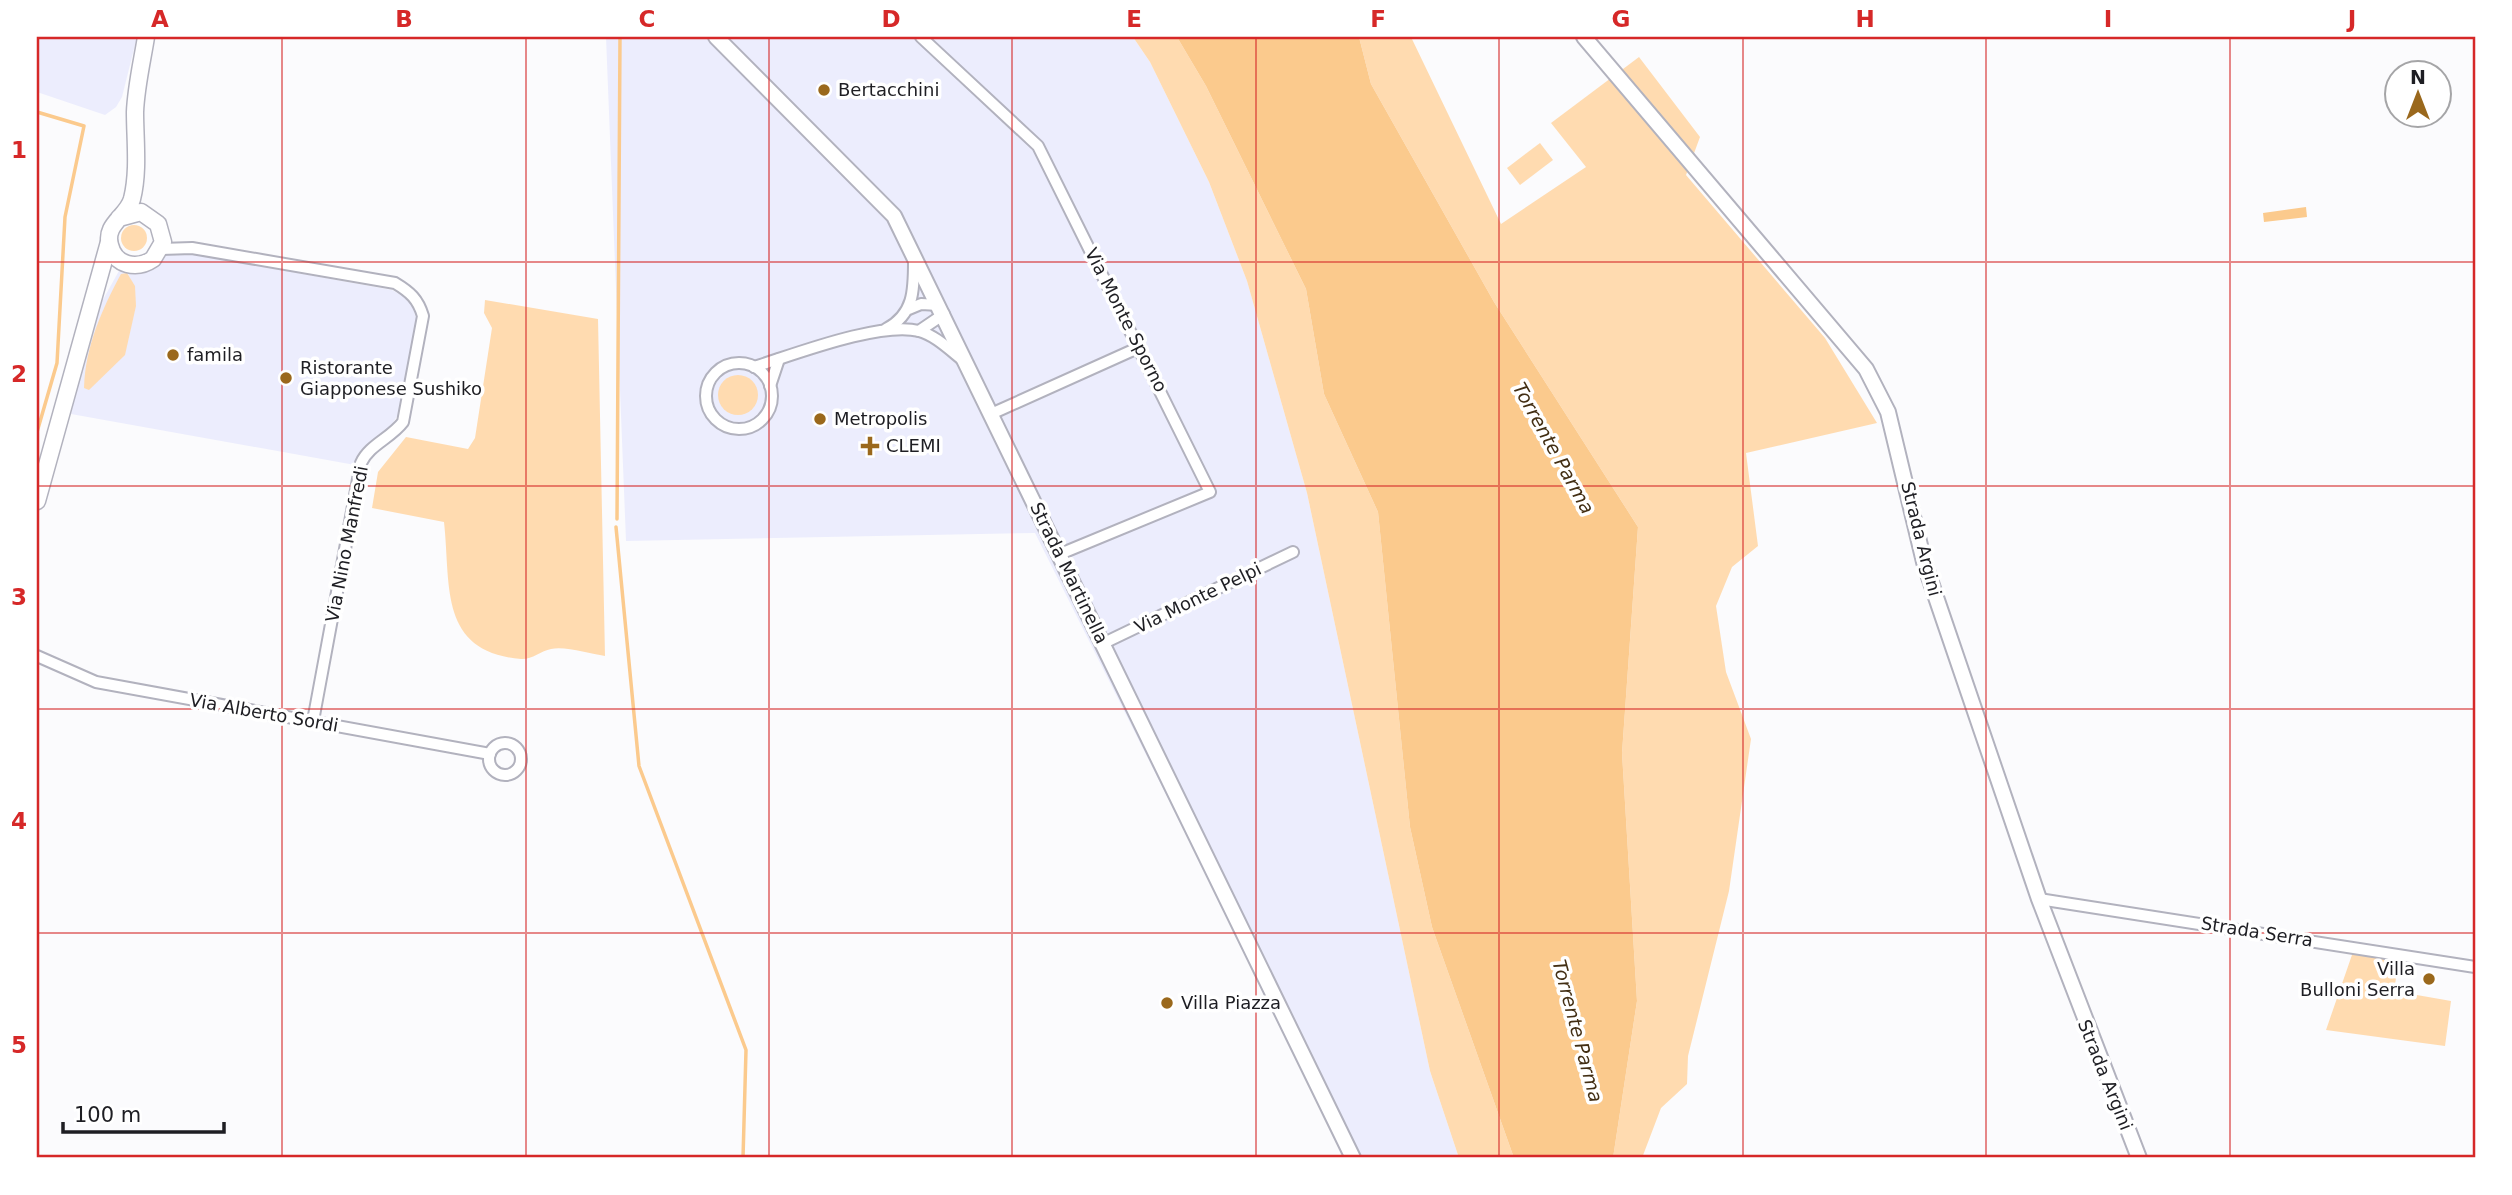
<svg xmlns="http://www.w3.org/2000/svg" width="2512" height="1195" font-family="'DejaVu Sans',sans-serif">
  <style>
    .built { fill: #ecedfd }
    .green { fill: #ffdbb0 }
    .water { fill: #fbca8d }
    .lines { fill: none; stroke-linecap: round; stroke-linejoin: round }
    .stream { stroke: #fbca8d; stroke-width: 3.5 }
    .street-casing { stroke: #b2b2be; stroke-width: 14 }
    .secondary-casing { stroke: #b2b2be; stroke-width: 18 }
    .primary-casing { stroke: #b2b2be; stroke-width: 19 }
    .street { stroke: #fff; stroke-width: 10 }
    .secondary { stroke: #fff; stroke-width: 14 }
    .primary { stroke: #fff; stroke-width: 16 }
    .grid { fill: none; stroke: #d62828; stroke-width: 2; stroke-opacity: 0.55 }
    .poi-dot { fill: #9a681c; stroke: #fff; stroke-width: 2.5 }
    .labels { text-anchor: middle; stroke-width: 7; stroke-linejoin: round; paint-order: stroke }
    .poi-label { font-size: 18px; fill: #1e1e23; stroke: #fff; text-anchor: start }
    .street-label { font-size: 18px; fill: #1e1e23; stroke: #fff }
    .water-label { font-size: 19px; font-style: italic; fill: #422e13; stroke: #fff }
    .neatline { fill: none; stroke: #d62828; stroke-width: 2.5 }
    .grid-label { font-size: 23px; text-anchor: middle; font-weight: bold; fill: #d62828 }
  </style>
  <rect width="100%" height="100%" fill="#fbfbfd"/>
  <!-- built -->
  <g class="built">
    <polygon points="37,37 137,37 122,97 116,107 105,115 37,92"/>
    <polygon points="606,37 1133,37 1150,62 1209,182 1247,281 1307,493 1430,1071 1459,1158 1348,1158 1035,533 626,541"/>
    <polygon points="177,251 392,290 410,300 417,320 401,410 389,429 364,448 355,465 71,414 95,314 120,269"/>
  </g>
  <!-- green -->
  <g class="green">
    <polygon points="1133,37 1177,37 1206,86 1306,289 1324,394 1378,512 1410,827 1432,927 1514,1158 1459,1158 1430,1071 1307,493 1247,281 1209,182 1150,62"/>
    <polygon points="1359,37 1411,37 1501,224 1586,167 1551,123 1639,57 1700,137 1686,175 1825,338 1877,423 1746,453 1758,546 1732,567 1716,606 1726,672 1751,739 1729,891 1688,1056 1687,1084 1661,1108 1642,1158 1613,1158 1637,1001 1622,753 1638,527 1494,302 1371,84"/>
    <polygon points="1540,143 1553,160 1520,185 1507,168"/>
    <circle cx="134" cy="238" r="13"/>
    <path d="M127,273L135,286L136,306L125,355L89,390L84,388C85,347 102,309 121,274Z"/>
    <path d="M485,300L598,319L605,656C590,654 566,646 551,649C541,651 531,660 521,659C438,652 451,585 444,522L372,508L378,472L406,437L468,449L475,438L492,328L484,313Z"/>
    <circle cx="738" cy="395" r="20"/>
    <polygon points="2353,952 2399,959 2394,991 2451,1001 2445,1046 2326,1030"/>
  </g>
  <!-- water -->
  <g class="water">
    <polygon points="1177,37 1359,37 1371,84 1494,302 1638,527 1622,753 1637,1001 1613,1158 1514,1158 1432,927 1410,827 1378,512 1324,394 1306,289 1206,86"/>
    <polygon points="2306,207 2307,217 2264,222 2263,213"/>
  </g>
  <g class="lines">
    <!-- stream -->
    <g class="stream">
      <polyline points="37,112 84,126 65,217 57,363 37,432"/>
      <polyline points="617,519 620,37"/>
      <polyline points="616,527 639,766 746,1050 743,1158"/>
    </g>
    <!-- street casing -->
    <g class="street-casing">
      <g id="street">
        <polyline points="921,37 1038,146 1210,492 1060,554"/>
        <path d="M161,249L192,248L395,283C410,292 418,299 423,316L403,422C391,438 369,445 361,463L313,721"/>
        <polyline points="909,309 921,304 939,305"/>
        <path d="M886,329C915,314 914,288 914,259"/>
        <polyline points="919,331 944,314"/>
        <circle cx="739" cy="396" r="33"/>
        <path d="M754,367C793,355 880,321 919,331C935,335 951,351 964,361"/>
        <polyline points="770,386 779,359"/>
        <polyline points="991,414 1140,347"/>
        <polyline points="1104,643 1293,552"/>
        <polyline points="37,656 96,682 490,754"/>
        <circle cx="505" cy="759" r="16"/>
        <polyline points="2039,899 2475,967"/>
      </g>
    </g>
    <!-- secondary casing -->
    <g class="secondary-casing">
      <g id="secondary">
        <polyline points="716,37 894,216 1353,1158"/>
        <polyline points="1584,37 1866,369 1888,412 1924,562 2039,899 2139,1158"/>
      </g>
    </g>
    <!-- primary casing -->
    <g class="primary-casing">
      <g id="primary">
        <path d="M119,218L141,212L158,224L163,242L153,259C137,270 115,266 110,245C104,224 127,217 132,199C139,171 135,140 135,112C136,87 142,62 146,37"/>
        <polyline points="37,501 109,242"/>
      </g>
    </g>
    <!-- street -->
    <use href="#street" class="street"/>
    <!-- secondary -->
    <use href="#secondary" class="secondary"/>
    <!-- primary -->
    <use href="#primary" class="primary"/>
  </g>
  <!-- grid -->
  <path class="grid" d="M282,37V1158M526,37V1158M769,37V1158M1012,37V1158M1256,37V1158M1499,37V1158M1743,37V1158M1986,37V1158M2230,37V1158M37,262H2475M37,486H2475M37,709H2475M37,933H2475"/>
  <!-- markers -->
  <g class="poi-dot">
    <circle cx="824" cy="90" r="7"/>
    <circle cx="173" cy="355" r="7"/>
    <circle cx="286" cy="378" r="7"/>
    <circle cx="820" cy="419" r="7"/>
    <path d="M866.5 435.5h7v7h7v7h-7v7h-7v-7h-7v-7h7z"/>
    <circle cx="2429" cy="979" r="7"/>
    <circle cx="1167" cy="1003" r="7"/>
  </g>
  <g class="labels">
    <!-- poi labels -->
    <g class="poi-label">
      <text x="838" y="96">Bertacchini</text>
      <text x="187" y="361">famila</text>
      <text x="300" y="374">Ristorante<tspan x="300" dy="21">Giapponese Sushiko</tspan></text>
      <text x="834" y="425">Metropolis</text>
      <text x="886" y="452">CLEMI</text>
      <text x="2415" y="975" text-anchor="end">Villa<tspan x="2415" dy="21">Bulloni Serra</tspan></text>
      <text x="1181" y="1009">Villa Piazza</text>
    </g>
    <!-- street labels -->
    <g class="street-label">
      <text transform="translate(1126 320) rotate(63)" y="6">Via Monte Sporno</text>
      <text transform="translate(1921 539) rotate(76)" y="6">Strada Argini</text>
      <text transform="translate(347 544) rotate(-79)" y="6">Via Nino Manfredi</text>
      <text transform="translate(1069 573) rotate(64)" y="6">Strada Martinella</text>
      <text transform="translate(1198 598) rotate(-26)" y="6">Via Monte Pelpi</text>
      <text transform="translate(264 713) rotate(10)" y="6">Via Alberto Sordi</text>
      <text transform="translate(2257 932) rotate(9)" y="6">Strada Serra</text>
      <text transform="translate(2105 1075) rotate(68)" y="6">Strada Argini</text>
    </g>
    <!-- water labels -->
    <g class="water-label">
      <text transform="translate(1554 448) rotate(61)" y="7">Torrente Parma</text>
      <text transform="translate(1578 1031) rotate(75)" y="7">Torrente Parma</text>
    </g>
  </g>
  <!-- border -->
  <rect width="2512" height="1195" fill="none" stroke="#ffffff" stroke-width="77"/>
  <!-- north arrow -->
  <g transform="translate(2418 94)"><circle r="33" fill="#ffffff" stroke="#a5a5a7" stroke-width="2"/>
  <path d="M0-5L12 26L0 18L-12 26Z" fill="#9a681c"/>
  <text y="-10" font-size="19" font-weight="bold" text-anchor="middle" fill="#1e1e23">N</text>
  </g>
  <!-- scale -->
  <path d="M63 1122v10h161v-10" fill="none" stroke="#1e1e23" stroke-width="3.5"/>
  <text x="74" y="1122" font-size="21" fill="#1e1e23" stroke="#ffffff" stroke-width="5" paint-order="stroke">100 m</text>
  <rect x="38" y="38" width="2436" height="1118" class="neatline"/>
  <g class="grid-label">
    <text x="160" y="27">A</text>
    <text x="404" y="27">B</text>
    <text x="647" y="27">C</text>
    <text x="891" y="27">D</text>
    <text x="1134" y="27">E</text>
    <text x="1378" y="27">F</text>
    <text x="1621" y="27">G</text>
    <text x="1865" y="27">H</text>
    <text x="2108" y="27">I</text>
    <text x="2352" y="27">J</text>
    <text x="19" y="158">1</text>
    <text x="19" y="382">2</text>
    <text x="19" y="605">3</text>
    <text x="19" y="829">4</text>
    <text x="19" y="1053">5</text>
  </g>
</svg>
